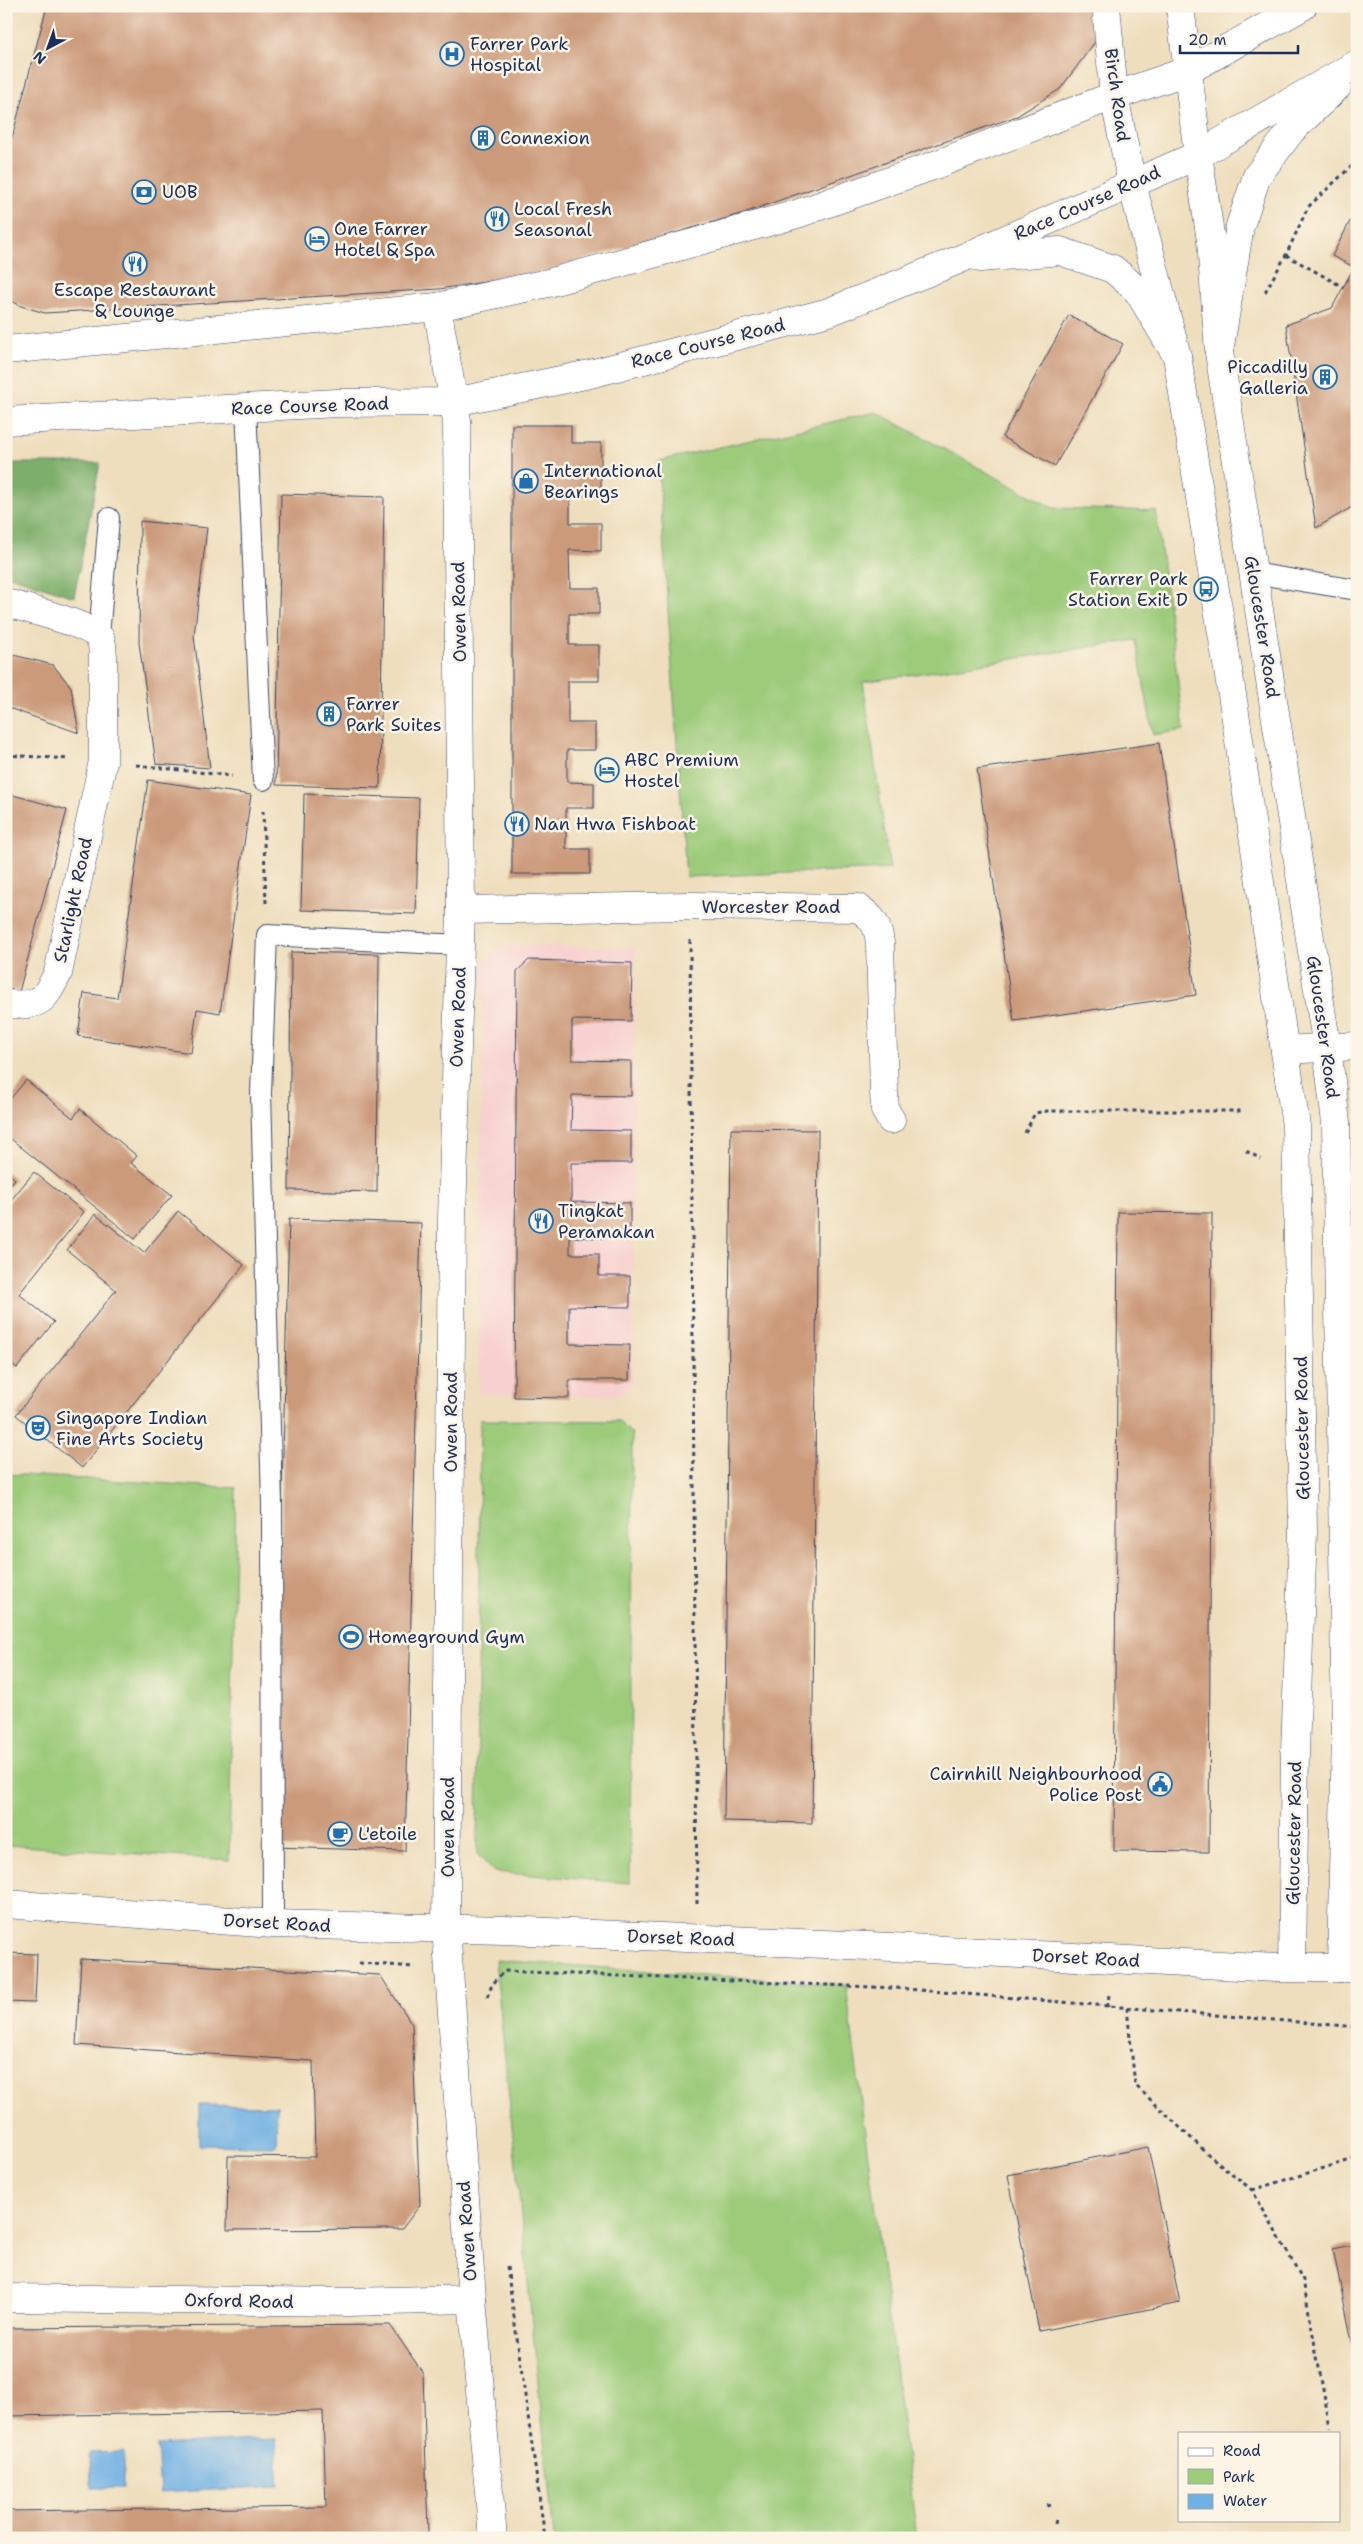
<svg xmlns="http://www.w3.org/2000/svg" width="1363" height="2544" font-family="'Shantell Sans',sans-serif">
  <style>
    .built { fill: #f7d0d0 }
    .green { fill: #9ccb7a; stroke: #5c7d6c }
    .forest { fill: #7daf6a; stroke: #4c6f64 }
    .water { fill: #6fb0e3; stroke: #4570a0 }
    .building { fill: #cb9a7a }
    .lines { fill: none; stroke-linecap: round; stroke-linejoin: round }
    .service-casing { stroke: #3b496c; stroke-width: 22 }
    .minor-casing { stroke: #3b496c; stroke-width: 29 }
    .tertiary-casing { stroke: #3b496c; stroke-width: 29 }
    .path { stroke: #3b496c; stroke-width: 3; stroke-dasharray: 4 4; stroke-linecap: butt }
    .service { stroke: #fff; stroke-width: 20 }
    .minor { stroke: #fff; stroke-width: 28 }
    .tertiary { stroke: #fff; stroke-width: 28 }
    .labels { text-anchor: middle; stroke-width: 5; stroke-linejoin: round; paint-order: stroke }
    .poi-label { font-size: 18px; fill: #1b2f5e; stroke: #fcf5e5; text-anchor: start }
    .street-label { font-size: 18px; fill: #1b2f5e; stroke: #fcf5e5 }
  </style>
  <rect width="100%" height="100%" fill="#fcf5e5"/>
  <filter id="ink" filterUnits="userSpaceOnUse"><feTurbulence type="fractalNoise" baseFrequency=".02" numOctaves="2"/><feDisplacementMap in="SourceGraphic" scale="10" xChannelSelector="R" yChannelSelector="G"/><feConvolveMatrix kernelMatrix="1 2 1 2 8 2 1 2 1" color-interpolation-filters="sRGB"/></filter>
  <filter id="wash" filterUnits="userSpaceOnUse"><feTurbulence type="fractalNoise" baseFrequency=".0096" numOctaves="4" result="noise"/><feDisplacementMap in="SourceGraphic" scale="20" xChannelSelector="R" yChannelSelector="G"/><feGaussianBlur stdDeviation="1.12" result="paint"/><feColorMatrix in="noise" values="0 0 0 0 0 0 0 0 0 0 0 0 0 0 0 0 0 1.4 0 .05"/><feComposite in="paint" operator="in"/></filter>
  <g filter="url(#wash)">
    <rect width="100%" height="100%" fill="#eedebd"/>
    <!-- built -->
    <polygon class="built" points="500,945 635,947 632,1382 617,1396 479,1394 483,962"/>
    <!-- green -->
    <g class="green">
      <polygon points="876,412 1053,508 1156,511 1184,730 1153,735 1136,640 863,682 890,869 686,877 658,461"/>
      <polygon points="480,1420 619,1421 632,1434 630,1883 494,1872 477,1854"/>
      <polygon points="6,1474 236,1488 229,1860 6,1845"/>
      <polygon points="495,1960 846,1985 917,2538 554,2538"/>
    </g>
    <!-- forest -->
    <polygon class="forest" points="6,463 100,463 74,597 6,575"/>
    <!-- water -->
    <g class="water">
      <polygon points="199,2105 277,2106 276,2146 199,2145"/>
      <polygon points="276,2439 279,2486 160,2493 157,2445"/>
      <polygon points="124,2452 124,2488 91,2488 90,2453"/>
    </g>
    <g id="blocks">
      <!-- building -->
      <g class="building">
        <polygon points="47,6 1097,6 1098,38 1060,89 1017,116 744,213 530,275 439,289 45,313 21,306 6,298 6,160"/>
        <polygon points="1357,208 1357,504 1316,528 1286,325 1332,308 1354,267 1332,256"/>
        <polygon points="1069,315 1123,344 1055,466 1002,437"/>
        <polygon points="512,425 571,425 571,443 601,443 601,496 570,496 570,523 601,523 601,551 569,550 570,588 599,588 599,614 569,614 569,645 599,645 599,681 568,681 568,723 595,723 595,750 567,750 567,782 594,783 594,808 566,808 566,849 590,849 590,874 512,874"/>
        <polygon points="281,494 384,497 380,788 276,785"/>
        <polygon points="140,521 207,528 194,636 210,768 156,764 139,643"/>
        <polygon points="6,653 53,665 71,687 79,733 6,707"/>
        <polygon points="1159,743 1196,995 1014,1021 977,769"/>
        <polygon points="148,780 251,795 220,1013 197,1009 191,1053 78,1036 84,993 117,998"/>
        <polygon points="6,793 67,810 19,992 6,988"/>
        <polygon points="304,794 419,798 416,914 301,910"/>
        <polygon points="291,952 379,954 377,1192 289,1190"/>
        <polygon points="529,960 632,963 631,1021 572,1020 572,1060 631,1061 631,1096 572,1095 571,1130 631,1131 631,1163 571,1163 571,1202 630,1203 630,1239 570,1237 570,1254 599,1254 599,1276 630,1276 630,1307 569,1306 569,1344 630,1345 629,1380 569,1380 569,1398 514,1397 517,971"/>
        <polygon points="26,1080 73,1118 80,1109 137,1156 131,1163 172,1195 135,1239 6,1135 6,1104"/>
        <polygon points="731,1129 818,1130 812,1823 724,1821"/>
        <polygon points="6,1171 15,1179 6,1190"/>
        <polygon points="34,1172 84,1212 19,1294 54,1322 17,1368 6,1360 6,1206"/>
        <polygon points="178,1211 244,1265 82,1468 16,1415 116,1290 67,1250 95,1214 144,1253"/>
        <polygon points="1118,1212 1212,1213 1209,1852 1114,1851"/>
        <polygon points="289,1219 421,1223 405,1851 273,1847"/>
        <polygon points="6,1953 37,1954 35,2003 6,2002"/>
        <polygon points="81,1959 380,1975 412,2024 420,2205 402,2229 227,2230 228,2156 315,2157 313,2061 76,2045"/>
        <polygon points="1148,2147 1180,2303 1039,2331 1008,2175"/>
        <polygon points="1357,2244 1357,2361 1356,2361 1333,2249"/>
        <polygon points="390,2325 423,2373 428,2532 424,2538 6,2538 6,2511 326,2507 323,2411 6,2416 6,2328"/>
      </g>
    </g>
  </g>
  <g filter="url(#ink)">
    <use href="#blocks" fill-opacity="0" stroke="#3b496c" stroke-width="1"/>
    <g class="lines">
      <!-- service casing -->
      <g class="service-casing">
        <g id="service">
          <polyline points="246,408 263,780"/>
          <polyline points="1253,573 1357,590"/>
          <polyline points="99,636 109,518"/>
          <polyline points="273,1924 272,1503 261,1093 267,935 460,945"/>
        </g>
      </g>
      <!-- minor casing -->
      <g class="minor-casing">
        <g id="minor">
          <polyline points="1106,6 1114,96 1132,184 1177,356 1235,713 1296,1126 1303,1532 1295,1752 1292,1967"/>
          <polyline points="1180,6 1198,155 1211,241 1219,352 1327,1048 1336,1123 1346,1732 1341,1968"/>
          <polyline points="437,307 457,421 461,910 452,1219 446,1928 472,2299 493,2538"/>
          <path d="M6,603C25,608 89,624 100,638C103,643 102,650 103,656V761L58,973C43,1003 40,1006 6,1004"/>
          <path d="M461,910L690,906L858,908C873,917 878,926 880,943L884,1092L885,1110L891,1120"/>
          <polyline points="1285,1050 1357,1046"/>
          <polyline points="6,1904 273,1924 504,1930 891,1947 1276,1968 1357,1968"/>
          <polyline points="6,2298 348,2302 472,2299"/>
        </g>
      </g>
      <!-- tertiary casing -->
      <g class="tertiary-casing">
        <g id="tertiary">
          <polyline points="980,258 1060,251 1113,269 1138,291 1177,356"/>
          <polyline points="6,350 437,307 548,283 797,214 935,165 1100,101 1187,71 1303,6"/>
          <polyline points="1219,352 1240,226 1257,176 1291,131 1337,87"/>
          <polyline points="6,421 337,403 454,402 590,374 829,312 958,260 1198,155 1357,64"/>
        </g>
      </g>
      <!-- path -->
      <g class="path">
        <polyline points="1286,255 1343,287"/>
        <polyline points="1265,292 1286,255 1308,207 1357,161"/>
        <polyline points="6,755 68,759"/>
        <polyline points="136,765 232,776"/>
        <polyline points="263,811 266,904"/>
        <polyline points="690,940 697,1904"/>
        <polyline points="1025,1133 1035,1113 1047,1111 1244,1111"/>
        <polyline points="1246,1151 1261,1159"/>
        <polyline points="359,1963 415,1967"/>
        <polyline points="487,1997 492,1985 504,1971 895,1988 1357,2027"/>
        <polyline points="1108,2007 1109,1992"/>
        <polyline points="1127,2008 1135,2085 1209,2155 1252,2190 1303,2280 1330,2428"/>
        <polyline points="1252,2190 1357,2158"/>
        <polyline points="507,2267 545,2538"/>
        <polyline points="1046,2506 1052,2505"/>
        <polyline points="1055,2524 1056,2519"/>
      </g>
      <!-- service -->
      <use href="#service" class="service"/>
      <!-- minor -->
      <use href="#minor" class="minor"/>
      <!-- tertiary -->
      <use href="#tertiary" class="tertiary"/>
    </g>
  </g>
  <!-- icons -->
  <defs>
    <g id="hospital-ring" transform="scale(1.25)"><circle r="9.5" fill="#fcf5e5" stroke="#1f6fb2" stroke-width="1.5"/><path d="M-5-5h3v3.5h4V-5h3V5h-3V1.5h-4V5h-3Z" fill="#1f6fb2"/></g>
    <g id="building-ring" transform="scale(1.25)"><circle r="9.5" fill="#fcf5e5" stroke="#1f6fb2" stroke-width="1.5"/><path d="M-4-6H4V6H1V3H-1V6H-4ZM-2.5-4.3h1.7v1.8h-1.7ZM.8-4.3h1.7v1.8H.8ZM-2.5-1h1.7V.8h-1.7ZM.8-1h1.7V.8H.8Z" fill="#1f6fb2"/></g>
    <g id="bank-ring" transform="scale(1.25)"><circle r="9.5" fill="#fcf5e5" stroke="#1f6fb2" stroke-width="1.5"/><path d="M-6-4H6V4H-6ZM0-2.3a2.3 2.3 0 1 0 0 4.6a2.3 2.3 0 1 0 0-4.6Z" fill="#1f6fb2"/></g>
    <g id="restaurant-ring" transform="scale(1.25)"><circle r="9.5" fill="#fcf5e5" stroke="#1f6fb2" stroke-width="1.5"/><path d="M-5-6h1v4h1v-4h1v4h1v-4h1v5L-1.5 .5V6h-2V.5L-5-1ZM5-6V6H3V1.5H1.5Q1.5-4 5-6Z" fill="#1f6fb2"/></g>
    <g id="hotel-ring" transform="scale(1.25)"><circle r="9.5" fill="#fcf5e5" stroke="#1f6fb2" stroke-width="1.5"/><path d="M-6-4.5h1.5V1H6V5H4.5V3h-9V5H-6ZM-4 0a1.8 1.8 0 1 1 3.6 0ZM.5 0V-2.5h3Q6-2.5 6 0Z" fill="#1f6fb2"/></g>
    <g id="shop-ring" transform="scale(1.25)"><circle r="9.5" fill="#fcf5e5" stroke="#1f6fb2" stroke-width="1.5"/><path d="M-5-2.5h2.3a2.7 3.5 0 0 1 5.4 0H5L5.5 6h-11ZM-1.5-2.5h3a1.5 2.3 0 0 0-3 0Z" fill="#1f6fb2"/></g>
    <g id="bus-ring" transform="scale(1.25)"><circle r="9.5" fill="#fcf5e5" stroke="#1f6fb2" stroke-width="1.5"/><path d="M-5-6H5V4H4V6H2V4H-2V6H-4V4H-5ZM-3.5-4V0h7V-4ZM-3.5 1.2v1.5H-2V1.2ZM2 1.2v1.5H3.5V1.2Z" fill="#1f6fb2"/></g>
    <g id="theatre-ring" transform="scale(1.25)"><circle r="9.5" fill="#fcf5e5" stroke="#1f6fb2" stroke-width="1.5"/><path d="M-5-5.5Q0-4 5-5.5V0Q5 5 0 6Q-5 5-5 0ZM-3.3-2.5H-1v1.5H-3.3ZM1-2.5H3.3v1.5H1ZM-2.8 1Q0 5.5 2.8 1Z" fill="#1f6fb2"/></g>
    <g id="stadium-ring" transform="scale(1.25)"><circle r="9.5" fill="#fcf5e5" stroke="#1f6fb2" stroke-width="1.5"/><path d="M0-5a6.5 5 0 1 0 0 10a6.5 5 0 1 0 0-10ZM-3.5-1.8h7v3.6h-7Z" fill="#1f6fb2"/></g>
    <g id="civic-ring" transform="scale(1.25)"><circle r="9.5" fill="#fcf5e5" stroke="#1f6fb2" stroke-width="1.5"/><path d="M-.6-6.5H3V-4.5H.6V-3L4-1V1h2V6H-6V1h2V-1L-.6-3ZM-1.2 2.5V6h2.4V2.5Z" fill="#1f6fb2"/></g>
    <g id="cafe-ring" transform="scale(1.25)"><circle r="9.5" fill="#fcf5e5" stroke="#1f6fb2" stroke-width="1.5"/><path d="M-5.5-4.5H6V0H3Q3 3.5 0 3.5H-2.5Q-5.5 3.5-5.5 0ZM3-3.2v2h1.7v-2ZM-6 4.5H4V6H-6Z" fill="#1f6fb2"/></g>
  </defs>
  <g fill-rule="evenodd">
    <use href="#hospital-ring" x="452" y="54"/>
    <use href="#building-ring" x="483" y="138"/>
    <use href="#bank-ring" x="144" y="192"/>
    <use href="#restaurant-ring" x="497" y="219"/>
    <use href="#hotel-ring" x="317" y="239"/>
    <use href="#restaurant-ring" x="135" y="264"/>
    <use href="#building-ring" x="1325" y="377"/>
    <use href="#shop-ring" x="526" y="481"/>
    <use href="#bus-ring" x="1206" y="589"/>
    <use href="#building-ring" x="329" y="714"/>
    <use href="#hotel-ring" x="607" y="770"/>
    <use href="#restaurant-ring" x="517" y="824"/>
    <use href="#restaurant-ring" x="541" y="1221"/>
    <use href="#theatre-ring" x="38" y="1428"/>
    <use href="#stadium-ring" x="351" y="1637"/>
    <use href="#civic-ring" x="1160" y="1784"/>
    <use href="#cafe-ring" x="340" y="1834"/>
  </g>
  <g class="labels">
    <!-- poi labels -->
    <g class="poi-label">
      <text x="470" y="50">Farrer Park<tspan x="470" dy="21">Hospital</tspan></text>
      <text x="500" y="144">Connexion</text>
      <text x="162" y="198">UOB</text>
      <text x="514" y="215">Local Fresh<tspan x="514" dy="21">Seasonal</tspan></text>
      <text x="334" y="235">One Farrer<tspan x="334" dy="21">Hotel &amp; Spa</tspan></text>
      <text x="135" y="296" text-anchor="middle">Escape Restaurant<tspan x="135" dy="21">&amp; Lounge</tspan></text>
      <text x="1308" y="373" text-anchor="end">Piccadilly<tspan x="1308" dy="21">Galleria</tspan></text>
      <text x="544" y="477">International<tspan x="544" dy="21">Bearings</tspan></text>
      <text x="1188" y="585" text-anchor="end">Farrer Park<tspan x="1188" dy="21">Station Exit D</tspan></text>
      <text x="346" y="710">Farrer<tspan x="346" dy="21">Park Suites</tspan></text>
      <text x="624" y="766">ABC Premium<tspan x="624" dy="21">Hostel</tspan></text>
      <text x="534" y="830">Nan Hwa Fishboat</text>
      <text x="558" y="1217">Tingkat<tspan x="558" dy="21">Peramakan</tspan></text>
      <text x="56" y="1424">Singapore Indian<tspan x="56" dy="21">Fine Arts Society</tspan></text>
      <text x="368" y="1643">Homeground Gym</text>
      <text x="1142" y="1780" text-anchor="end">Cairnhill Neighbourhood<tspan x="1142" dy="21">Police Post</tspan></text>
      <text x="358" y="1840">L'etoile</text>
    </g>
    <!-- street labels -->
    <g class="street-label">
      <text transform="translate(1117 95) rotate(82)" y="6">Birch Road</text>
      <text transform="translate(1087 203) rotate(-24)" y="6">Race Course Road</text>
      <text transform="translate(708 343) rotate(-14)" y="6">Race Course Road</text>
      <text transform="translate(310 406) rotate(-2)" y="6">Race Course Road</text>
      <text transform="translate(459 612) rotate(-91)" y="6">Owen Road</text>
      <text transform="translate(1262 627) rotate(81)" y="6">Gloucester Road</text>
      <text transform="translate(73 900) rotate(-78)" y="6">Starlight Road</text>
      <text x="771" y="913">Worcester Road</text>
      <text transform="translate(458 1017) rotate(-88)" y="6">Owen Road</text>
      <text transform="translate(1323 1027) rotate(82)" y="6">Gloucester Road</text>
      <text transform="translate(451 1422) rotate(-90)" y="6">Owen Road</text>
      <text transform="translate(1302 1428) rotate(-91)" y="6">Gloucester Road</text>
      <text transform="translate(448 1827) rotate(-90)" y="6">Owen Road</text>
      <text transform="translate(1294 1833) rotate(-89)" y="6">Gloucester Road</text>
      <text transform="translate(277 1923) rotate(3)" y="6">Dorset Road</text>
      <text transform="translate(681 1938) rotate(2)" y="6">Dorset Road</text>
      <text transform="translate(1086 1958) rotate(3)" y="6">Dorset Road</text>
      <text transform="translate(467 2231) rotate(-94)" y="6">Owen Road</text>
      <text transform="translate(239 2301) rotate(1)" y="6">Oxford Road</text>
    </g>
  </g>
  <!-- margin -->
  <rect width="1363" height="2544" fill="none" stroke="#fcf5e5" stroke-width="25"/>
  <!-- legend -->
  <rect x="1178" y="2432" width="162" height="90" fill="#fcf5e5" stroke="#a2a6af"/>
  <rect x="1188" y="2448" width="25" height="8" fill="#ffffff" stroke="#a2a6af"/>
  <text x="1223" y="2456" font-size="15" fill="#1b2f5e">Road</text>
  <rect x="1188" y="2469" width="25" height="15" fill="#9ccb7a" stroke="#a2a6af"/>
  <text x="1223" y="2482" font-size="15" fill="#1b2f5e">Park</text>
  <rect x="1188" y="2494" width="25" height="15" fill="#6fb0e3" stroke="#a2a6af"/>
  <text x="1223" y="2506" font-size="15" fill="#1b2f5e">Water</text>
  <!-- north arrow -->
  <g transform="translate(48 48) rotate(221)" stroke="#fcf5e5" stroke-width="4" paint-order="stroke">
  <path d="M0-4L9 19L0 12L-9 19Z" fill="#1b2f5e"/>
  <text y="-8" font-size="14" font-weight="bold" text-anchor="middle" fill="#1b2f5e">N</text>
  </g>
  <!-- scale -->
  <path d="M1180 45v8h118v-8" fill="none" stroke="#1b2f5e" stroke-width="2.5"/>
  <text x="1188" y="45" font-size="15" fill="#1b2f5e" stroke="#fcf5e5" stroke-width="4" paint-order="stroke">20 m</text>
</svg>
